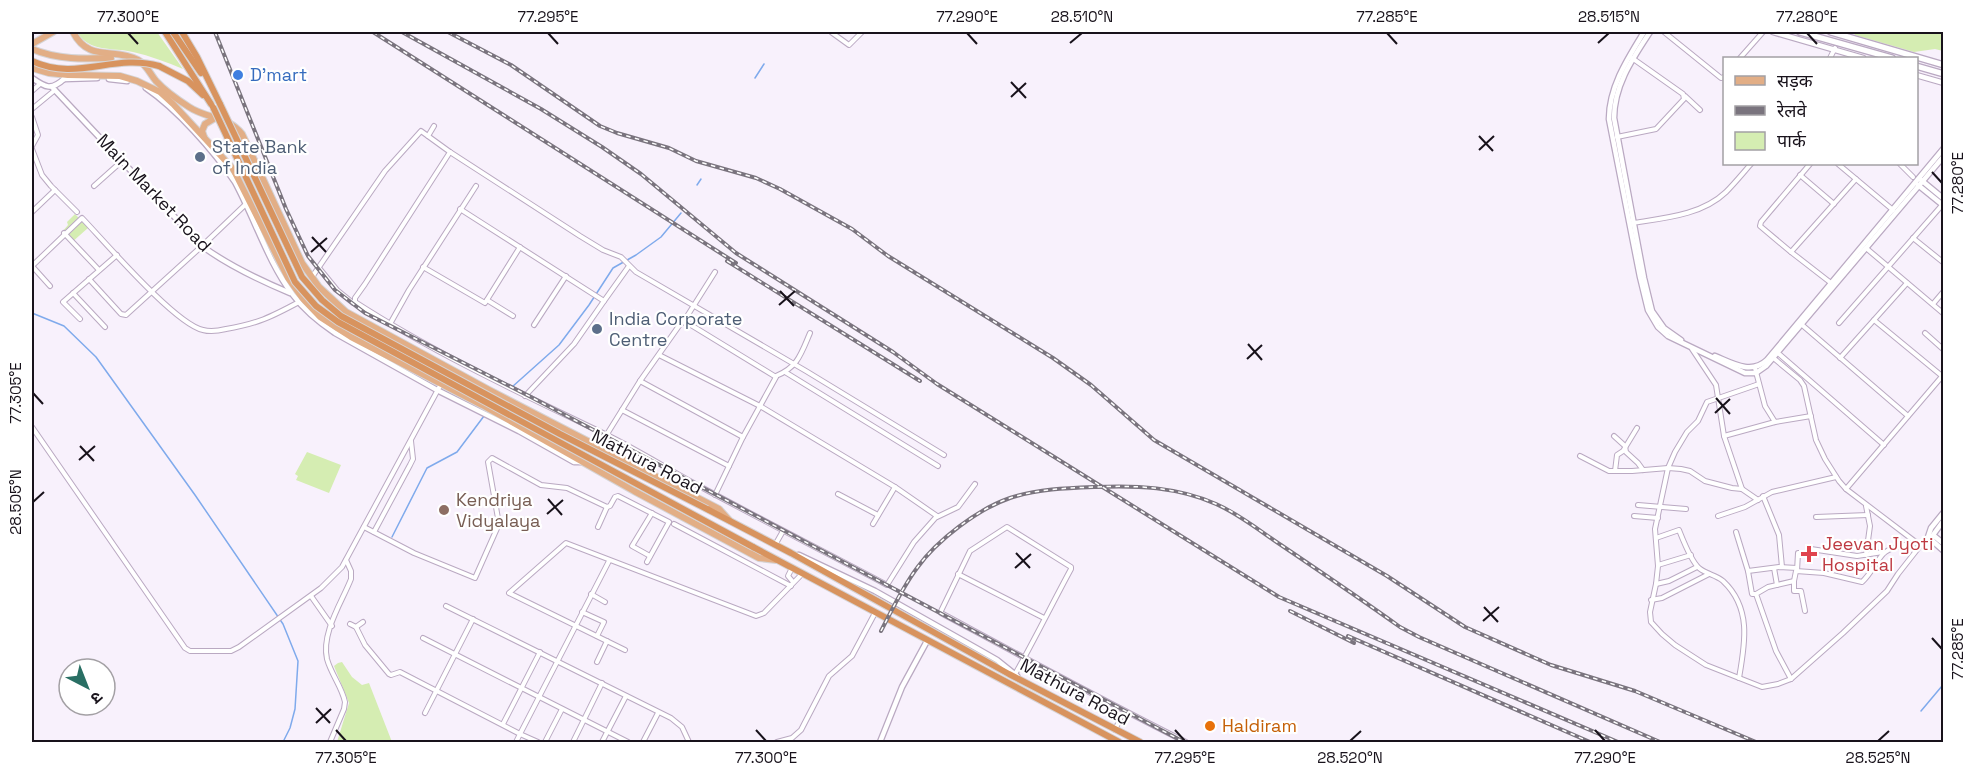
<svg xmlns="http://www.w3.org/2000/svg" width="1975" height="774" font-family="'Space Grotesk','Noto Sans Devanagari',sans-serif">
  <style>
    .green { fill: #d5edb2 }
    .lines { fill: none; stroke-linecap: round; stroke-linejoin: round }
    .stream { stroke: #7faaec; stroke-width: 1.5 }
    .minor-casing { stroke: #baa9c2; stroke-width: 6 }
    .tertiary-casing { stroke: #baa9c2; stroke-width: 7 }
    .secondary-casing { stroke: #baa9c2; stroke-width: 8 }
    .primary-casing { stroke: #d5d4d6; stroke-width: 8 }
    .trunk-casing { stroke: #d5d4d6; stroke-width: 8 }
    .minor { stroke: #fff; stroke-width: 4 }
    .tertiary { stroke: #fff; stroke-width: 4.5 }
    .secondary { stroke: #fff; stroke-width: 5 }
    .primary { stroke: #e2ae86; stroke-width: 6 }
    .trunk { stroke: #d8935e; stroke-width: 6 }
    .rail-casing { stroke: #7a747e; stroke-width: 4 }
    .rail { stroke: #fff; stroke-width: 1.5; stroke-dasharray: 4.5; stroke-linecap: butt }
    .trunk-bridge-casing { stroke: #d5d4d6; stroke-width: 8; stroke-linecap: butt }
    .trunk-bridge { stroke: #d8935e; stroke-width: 6 }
    .ticks { fill: none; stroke: #18121b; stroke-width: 2 }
    .shop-dot { fill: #3f7fe0; stroke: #fff; stroke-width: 2 }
    .service-dot { fill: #5c6f8a; stroke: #fff; stroke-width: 2 }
    .education-dot { fill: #8d6e63; stroke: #fff; stroke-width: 2 }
    .health-dot { fill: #e0444e; stroke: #fff; stroke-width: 2 }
    .food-dot { fill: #e8710a; stroke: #fff; stroke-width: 2 }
    .labels { text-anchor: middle; stroke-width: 4.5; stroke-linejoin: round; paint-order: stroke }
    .shop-label { font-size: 18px; fill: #366cbe; stroke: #fff; text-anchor: start }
    .service-label { font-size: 18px; fill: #4e5e75; stroke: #fff; text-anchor: start }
    .street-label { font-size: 18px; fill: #18121b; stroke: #fff }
    .education-label { font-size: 18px; fill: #785e54; stroke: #fff; text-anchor: start }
    .health-label { font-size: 18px; fill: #be3a42; stroke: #fff; text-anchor: start }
    .food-label { font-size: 18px; fill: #c56008; stroke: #fff; text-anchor: start }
    .neatline { fill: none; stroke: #18121b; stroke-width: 2 }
    .ticks-label { font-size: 15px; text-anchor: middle; fill: #18121b }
  </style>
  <rect width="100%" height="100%" fill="#f8f1fc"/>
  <!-- green -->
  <g class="green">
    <path d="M77,32H157L183,69C167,62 150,56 133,52C112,47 90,53 77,32Z"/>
    <polygon points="1853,32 1943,32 1943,51 1935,49 1914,52 1855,35"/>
    <polygon points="75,214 88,228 71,243 62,232 68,225 67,222"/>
    <polygon points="307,452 341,465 329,493 296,480 298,476 295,474"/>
    <polygon points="342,662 352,677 362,685 369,683 392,742 337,742 349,703 334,666 338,663"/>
  </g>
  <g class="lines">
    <!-- stream -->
    <g class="stream">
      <polyline points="755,78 764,64"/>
      <polyline points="697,185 701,179"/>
      <polyline points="32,313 64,326 96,357 195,495 283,624 298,661 295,709 290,728 283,742"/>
      <polyline points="512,387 559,345 589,305 613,268 636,255 661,237 681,213"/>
      <polyline points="392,537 427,468 457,452 484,416"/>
      <polyline points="1921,711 1942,686"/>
    </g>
    <!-- minor casing -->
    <g class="minor-casing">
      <g id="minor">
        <polyline points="831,32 849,45 862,32"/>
        <polyline points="1664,32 1721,78 1724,77"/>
        <polyline points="1740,58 1763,32"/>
        <polyline points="1830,58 1835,48"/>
        <polyline points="32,91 40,84"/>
        <polyline points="1685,96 1700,110"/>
        <polyline points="32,109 55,90"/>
        <polyline points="32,117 38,135 32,146"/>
        <polyline points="428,136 434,126"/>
        <polyline points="1617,137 1656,129 1684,99 1683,94 1632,58"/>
        <polyline points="32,149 42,175 51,186 77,212"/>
        <path d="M450,152L365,284L355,298V302C434,353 520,393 605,434C638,450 669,470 701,487C762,520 825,552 887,585L914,542L937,516L895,487"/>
        <polyline points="1810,164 1761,222 1760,226 1791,252 1831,283"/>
        <polyline points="1838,164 1893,210"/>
        <polyline points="1900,164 1913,177"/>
        <polyline points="1800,175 1834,204"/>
        <polyline points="94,186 122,161"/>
        <polyline points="460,209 604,301 574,344 525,396"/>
        <polyline points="32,212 55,190"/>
        <path d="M1633,223C1665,218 1702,215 1726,192C1735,183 1743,173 1751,164"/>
        <polyline points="64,233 99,270"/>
        <polyline points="1913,238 1944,263"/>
        <polyline points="1866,248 1944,314"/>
        <polyline points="1791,252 1856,179"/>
        <path d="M32,266L82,218C105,242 175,324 203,330C210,332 218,331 226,329C257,324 271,317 299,302"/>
        <polyline points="32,266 50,286"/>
        <polyline points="423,267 485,303 520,247"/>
        <polyline points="319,268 337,290 353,303 355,302"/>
        <polyline points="312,277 385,171 421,131 450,152 580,236 603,250 621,257 636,272 806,371 944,455"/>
        <polyline points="89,279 121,314 126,315 202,246 247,203"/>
        <polyline points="73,293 105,327"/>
        <polyline points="487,300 513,316"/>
        <polyline points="604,301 629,266"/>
        <polyline points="1933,304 1944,291"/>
        <polyline points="80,319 63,302 117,255"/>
        <polyline points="1874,320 1942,376"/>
        <polyline points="684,321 715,272"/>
        <polyline points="1839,323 1943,204"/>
        <polyline points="390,324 409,290 476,186"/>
        <polyline points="1801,324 1908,416"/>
        <polyline points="534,325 566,276"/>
        <polyline points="1925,333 1944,350"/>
        <polyline points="1692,349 1716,385 1724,436 1742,489"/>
        <polyline points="1778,353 1884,445"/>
        <polyline points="659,355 760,406 895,487 873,524"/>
        <polyline points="1771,356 1800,380 1804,386 1816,440 1825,459 1839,481 1846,489 1917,543"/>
        <polyline points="1840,358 1907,283"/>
        <polyline points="1755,368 1765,406 1775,422"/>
        <polyline points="785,372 938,466"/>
        <path d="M776,376C798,367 801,354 810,333"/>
        <polyline points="640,381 743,437"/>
        <polyline points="1759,384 1707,402 1698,421 1687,432 1675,452 1668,468 1655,529 1658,566 1656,584 1650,612 1651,622 1662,634 1675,645 1706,665 1762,687 1778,684 1791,679 1843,633 1887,591 1898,574 1920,546 1931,536"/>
        <polyline points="622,410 729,466"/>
        <polyline points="32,427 185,648 190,651 231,651 239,647 321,588 342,567 441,384"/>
        <polyline points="1614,436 1625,446 1626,452 1638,463 1643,470"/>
        <polyline points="1724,436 1775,422 1811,416"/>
        <polyline points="599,447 640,381 681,323 686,322 776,377 743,437 715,495"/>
        <polyline points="1580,456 1609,471 1632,471 1668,468 1681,469 1690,471 1705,481 1732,488 1742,489 1758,500"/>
        <polyline points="1615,471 1617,455 1623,451 1637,428"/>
        <polyline points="1846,489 1944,374"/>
        <polyline points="838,494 878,515"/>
        <polyline points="1763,496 1779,535 1782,567"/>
        <polyline points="1638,505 1686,509"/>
        <polyline points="1634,516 1658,518"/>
        <polyline points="1718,516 1745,507 1772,492 1836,477"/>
        <polyline points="937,517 958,507 975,484"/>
        <polyline points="1816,517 1868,515"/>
        <polyline points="674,524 791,586"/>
        <polyline points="364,527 414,553 475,578 499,524 488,462 492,458 541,485 567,488 607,507 610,506 615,497 618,496 669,522 647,562"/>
        <polyline points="598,527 607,507"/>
        <polyline points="374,532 410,465 413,459 411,441"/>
        <polyline points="1736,532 1748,571 1752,594 1756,594"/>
        <path d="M1656,538L1679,530C1683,540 1691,561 1699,568C1706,574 1716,575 1723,581C1752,608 1745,644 1739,678"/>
        <polyline points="775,545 783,531"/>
        <polyline points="1866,555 1870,526 1866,506"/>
        <polyline points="650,556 632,546 652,513"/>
        <polyline points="1658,565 1691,555"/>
        <polyline points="792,568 788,576 793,582"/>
        <polyline points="1774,568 1777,585"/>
        <polyline points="1748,571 1779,567 1797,568"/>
        <polyline points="1797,571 1798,553 1810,553 1811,549 1857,556 1883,552"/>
        <polyline points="958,574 1044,618"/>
        <polyline points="1794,581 1794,591 1801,591 1805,611"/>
        <polyline points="1656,584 1669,581 1697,567"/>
        <polyline points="591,594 605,602"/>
        <polyline points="311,596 332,626"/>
        <polyline points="1651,600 1662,598 1709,574"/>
        <polyline points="446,606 671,718 682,727 689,742"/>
        <polyline points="582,612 604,622 597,636"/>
        <polyline points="350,624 356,627 365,645 389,674 391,675 400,672 520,734 516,742"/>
        <polyline points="356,627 363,622"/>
        <polyline points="423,638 628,742"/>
        <polyline points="625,650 509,593 566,543 756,616 764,613 802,574"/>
        <polyline points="597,662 607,641"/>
        <path d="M1014,676C1034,641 1052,604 1071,569V567L1007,527L970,551L941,611V613C1023,657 1104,701 1186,742"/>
        <path d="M1791,679L1776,651L1756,594L1768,587L1794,581L1796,571L1824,573L1862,582C1871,574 1875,563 1883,554C1891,546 1906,545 1917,543"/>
        <polyline points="425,713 473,619"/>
        <polyline points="503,724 540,652"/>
        <polyline points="1115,730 1121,717"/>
        <path d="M330,742L344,709L345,702C342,687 331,674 327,659C321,633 342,602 351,579V571L346,560"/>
        <polyline points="538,742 520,734 609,561"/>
        <polyline points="545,742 562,709"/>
        <polyline points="573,742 602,683"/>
        <polyline points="602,742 626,696"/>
        <polyline points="643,742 658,713"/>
        <polyline points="777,742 792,738 801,730 829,676 852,656 875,613"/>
      </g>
    </g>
    <!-- tertiary casing -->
    <g class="tertiary-casing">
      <g id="tertiary">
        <path d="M1644,32C1628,58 1609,87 1609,119L1640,277L1648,310L1658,327L1668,336L1745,373H1756L1766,366L1944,156"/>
        <path d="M1650,32C1633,58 1614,85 1614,118L1644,278L1652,311L1664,328L1681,340"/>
        <polyline points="1773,32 1863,58"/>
        <polyline points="1916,75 1944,83"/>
        <path d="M32,78C45,87 51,91 64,79"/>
        <polyline points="64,79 97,78"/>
        <polyline points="109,79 127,81"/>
        <path d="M52,87L202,246C229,266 259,280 290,293"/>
        <path d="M146,88C177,109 214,151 235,182C255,219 268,262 293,295C304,310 320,323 335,333L437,390L519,431L574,462H581"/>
        <polyline points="1921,180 1944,199"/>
        <polyline points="1918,185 1944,206"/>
        <path d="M1715,356C1732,363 1751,375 1767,360L1944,148"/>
        <polyline points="1944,512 1931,528 1928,537 1944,551"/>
        <polyline points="1944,520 1933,535 1944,544"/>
        <polyline points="799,555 875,591 976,648 997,660 1017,676"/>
        <polyline points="880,742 902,687 927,641"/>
      </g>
    </g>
    <!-- secondary casing -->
    <g class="secondary-casing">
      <g id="secondary">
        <polyline points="1800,32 1892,58"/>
        <polyline points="1831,32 1944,65"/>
        <polyline points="1916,66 1944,74"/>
      </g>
    </g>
    <!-- primary casing -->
    <g class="primary-casing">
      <g id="primary">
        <path d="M73,32C89,63 114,47 138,60C147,65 150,74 156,81C165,91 178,100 189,107C207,119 228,116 242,134L302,263L319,287L346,312L489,390L719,509L729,520"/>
        <polyline points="32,44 53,32"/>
        <path d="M32,49C58,60 84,59 111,58"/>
        <polyline points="32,68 49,73 68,75 120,76 137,81 160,92 173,104 233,169 288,278 303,299 320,317 351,337 482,405 634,491 759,558 776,560"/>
        <polyline points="204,137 202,131 205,124 215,118"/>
      </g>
    </g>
    <!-- trunk casing -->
    <g class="trunk-casing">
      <g id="trunk">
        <polyline points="165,32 211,104"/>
        <polyline points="173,32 201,73"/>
        <polyline points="182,32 197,57 220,104"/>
        <polyline points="159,66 188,81 203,95"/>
        <polyline points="707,509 791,553 1009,674 1140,742"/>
        <polyline points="753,547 1119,742"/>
      </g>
    </g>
    <!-- minor -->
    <use href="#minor" class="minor"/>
    <!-- tertiary -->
    <use href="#tertiary" class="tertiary"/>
    <!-- secondary -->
    <use href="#secondary" class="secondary"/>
    <!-- primary -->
    <use href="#primary" class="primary"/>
    <!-- trunk -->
    <use href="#trunk" class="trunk"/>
    <!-- rail casing -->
    <g class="rail-casing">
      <g id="rail">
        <polyline points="215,32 286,209 308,256 335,290 365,313 531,397 1184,742"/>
        <polyline points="373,32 736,263"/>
        <polyline points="402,32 541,109 602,147 641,174 736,253 893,352 937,384 1279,597 1618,742"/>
        <polyline points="448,32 511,65 600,126 617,133 669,148 696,161 756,178 780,189 852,229 888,256 1053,358 1091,385 1154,440 1387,576 1465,627 1551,665 1635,691 1756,742"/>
        <polyline points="727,261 920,381"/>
        <polyline points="1290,611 1354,643"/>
        <path d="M881,631C892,610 902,588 917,568C937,540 978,509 1010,498C1037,489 1067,488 1095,487C1136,485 1178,487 1216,504C1239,514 1260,531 1281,545C1321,572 1361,599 1400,627L1419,637L1660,742"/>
        <polyline points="1348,636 1590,742"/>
      </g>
    </g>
    <!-- rail -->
    <use href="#rail" class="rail"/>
    <!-- trunk-bridge casing -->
    <g class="trunk-bridge-casing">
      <g id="trunk-bridge">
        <path d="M32,61C77,82 114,53 159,66"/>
        <polyline points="220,104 302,277 322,300 341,316 560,434 707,509"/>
        <polyline points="213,107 295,282 316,306 338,322 753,547"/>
      </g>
    </g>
    <!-- trunk-bridge -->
    <use href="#trunk-bridge" class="trunk-bridge"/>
  </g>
  <!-- ticks -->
  <path class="ticks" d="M128,33L138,44M548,33L558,44M967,33L977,44M1387,33L1397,44M1807,33L1817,44M1070,43L1082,33M1598,43L1609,33M1011,82L1026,98M1011,97L1026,83M1479,136L1493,151M1479,150L1494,136M1932,172L1942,183M312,237L326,252M311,252L327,238M780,291L794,306M779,305L795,291M1248,344L1262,360M1247,359L1262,345M33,393L43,404M1716,398L1730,414M1715,413L1730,399M80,446L94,461M79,460L95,446M548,499L562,515M33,502L44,492M547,514L563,500M1016,553L1030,568M1015,568L1031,554M1484,607L1498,622M1483,621L1499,607M1932,638L1942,649M316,708L330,723M316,723L331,709M336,730L346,741M756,730L766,741M1175,730L1185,741M1595,730L1605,741M1350,741L1361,731M1878,741L1889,731"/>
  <!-- markers -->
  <circle class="shop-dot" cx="238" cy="75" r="6"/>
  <g class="service-dot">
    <circle cx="200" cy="157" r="6"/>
    <circle cx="597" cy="329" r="6"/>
  </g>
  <circle class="education-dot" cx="444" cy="510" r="6"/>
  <path class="health-dot" d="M1806 545h6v6h6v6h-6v6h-6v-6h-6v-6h6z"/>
  <circle class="food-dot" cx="1210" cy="726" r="6"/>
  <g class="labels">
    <!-- shop labels -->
    <g class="shop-label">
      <text x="250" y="81">D'mart</text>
    </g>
    <!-- service labels -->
    <g class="service-label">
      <text x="212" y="153">State Bank<tspan x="212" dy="21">of India</tspan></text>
      <text x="609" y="325">India Corporate<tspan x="609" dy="21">Centre</tspan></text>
    </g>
    <!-- street labels -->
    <g class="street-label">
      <text transform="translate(154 193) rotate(46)" y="6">Main Market Road</text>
      <text transform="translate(647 462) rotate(27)" y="6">Mathura Road</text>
      <text transform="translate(1075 692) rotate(28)" y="6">Mathura Road</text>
    </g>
    <!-- education labels -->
    <g class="education-label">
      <text x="456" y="506">Kendriya<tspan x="456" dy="21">Vidyalaya</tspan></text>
    </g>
    <!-- health labels -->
    <g class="health-label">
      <text x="1822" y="550">Jeevan Jyoti<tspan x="1822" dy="21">Hospital</tspan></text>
    </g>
    <!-- food labels -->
    <g class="food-label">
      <text x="1222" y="732">Haldiram</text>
    </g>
  </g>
  <!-- border -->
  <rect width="1975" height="774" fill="none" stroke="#ffffff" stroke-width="66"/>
  <!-- legend -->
  <rect x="1723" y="57" width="195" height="108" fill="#ffffff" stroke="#a3a0a4" stroke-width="1.5"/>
  <rect x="1735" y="76" width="30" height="9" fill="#e2ae86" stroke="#a3a0a4" stroke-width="1.5"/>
  <text x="1777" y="87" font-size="18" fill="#18121b">सड़क</text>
  <rect x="1735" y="106" width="30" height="9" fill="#7a747e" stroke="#a3a0a4" stroke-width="1.5"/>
  <text x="1777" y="117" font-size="18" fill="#18121b">रेलवे</text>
  <rect x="1735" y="132" width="30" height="18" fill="#d5edb2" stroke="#a3a0a4" stroke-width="1.5"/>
  <text x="1777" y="147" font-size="18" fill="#18121b">पार्क</text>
  <!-- north arrow -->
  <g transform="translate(87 687) rotate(138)"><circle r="28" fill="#ffffff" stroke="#a3a0a4" stroke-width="1.5"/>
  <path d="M0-4.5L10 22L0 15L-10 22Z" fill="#296f64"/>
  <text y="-9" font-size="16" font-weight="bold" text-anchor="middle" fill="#18121b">उ</text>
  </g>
  <rect x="33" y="33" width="1909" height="708" class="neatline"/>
  <g class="ticks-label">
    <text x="128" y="22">77.300°E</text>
    <text x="548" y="22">77.295°E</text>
    <text x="967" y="22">77.290°E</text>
    <text x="1082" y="22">28.510°N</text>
    <text x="1387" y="22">77.285°E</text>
    <text x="1609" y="22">28.515°N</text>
    <text x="1807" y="22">77.280°E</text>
    <text transform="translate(1958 183) rotate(-90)" y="5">77.280°E</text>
    <text transform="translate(16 393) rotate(-90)" y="5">77.305°E</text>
    <text transform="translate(16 502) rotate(-90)" y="5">28.505°N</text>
    <text transform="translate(1958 649) rotate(-90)" y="5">77.285°E</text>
    <text x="346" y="763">77.305°E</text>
    <text x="766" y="763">77.300°E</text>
    <text x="1185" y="763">77.295°E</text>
    <text x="1350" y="763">28.520°N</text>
    <text x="1605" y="763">77.290°E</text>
    <text x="1878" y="763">28.525°N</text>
  </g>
</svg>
